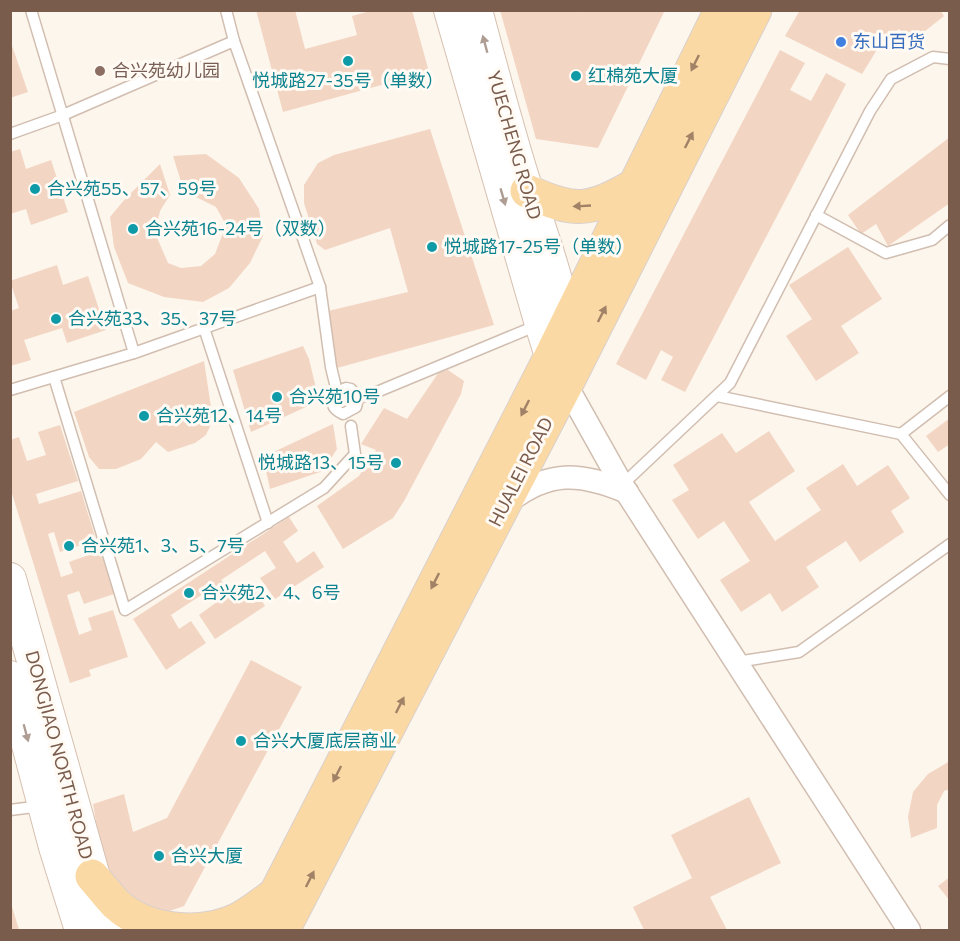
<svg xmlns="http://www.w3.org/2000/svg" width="960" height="941" font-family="Commissioner,'Noto Sans SC',sans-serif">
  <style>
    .building { fill: #f3d5c3 }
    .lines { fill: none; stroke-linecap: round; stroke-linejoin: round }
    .lane-casing { stroke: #d1beb0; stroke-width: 13 }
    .street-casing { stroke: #d1beb0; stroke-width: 25 }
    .secondary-casing { stroke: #d6c0b0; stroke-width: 34 }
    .primary-casing { stroke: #dad1cd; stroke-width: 35 }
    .lane { stroke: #fff; stroke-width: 10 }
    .street { stroke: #fff; stroke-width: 22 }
    .secondary { stroke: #fff; stroke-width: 32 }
    .primary { stroke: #fbd9a5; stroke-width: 33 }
    .oneway { fill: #af9d94 }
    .oneway2 { fill: #a18267 }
    .shop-dot { fill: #3f7fe0; stroke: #fffaf3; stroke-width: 2 }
    .culture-dot { fill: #0f9aa8; stroke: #fffaf3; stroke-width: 2 }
    .education-dot { fill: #8d6e63; stroke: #fffaf3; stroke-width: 2 }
    .labels { text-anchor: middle; stroke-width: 6; stroke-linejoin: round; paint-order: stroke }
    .shop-label { font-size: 18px; fill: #366cbe; stroke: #fffaf3; text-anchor: start }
    .education-label { font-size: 18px; fill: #785e54; stroke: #fffaf3; text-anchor: start }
    .culture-label { font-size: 18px; fill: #0d838f; stroke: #fffaf3; text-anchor: start }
    .street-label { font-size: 18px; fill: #7a5c4d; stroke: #fffaf3 }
  </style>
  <rect width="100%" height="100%" fill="#fdf6ec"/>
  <!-- building -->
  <g class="building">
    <polygon points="256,10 295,10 305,49 357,35 352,16 374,10 412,10 429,72 283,112"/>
    <polygon points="500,10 580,10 581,13 582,10 665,10 598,148 536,139"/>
    <polygon points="800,10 940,10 944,16 910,43 899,29 878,48 862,74 785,36"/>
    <polygon points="10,40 28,92 10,98"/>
    <polygon points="780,50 805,63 790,90 811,101 826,73 846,84 685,392 661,380 673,357 661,350 646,380 616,364"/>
    <polygon points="430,129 494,325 337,368 328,311 408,292 390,228 325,250 317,244 304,203 304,185 318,163 334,155"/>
    <polygon points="950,137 950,203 888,246 876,224 861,234 848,215"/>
    <polygon points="20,149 26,169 51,160 68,212 31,225 26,209 10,214 10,152"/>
    <polygon points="206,154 239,178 259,209 263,236 250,263 229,288 203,302 164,297 128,283 114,247 110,217 125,199 160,164 170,195 160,211 155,233 168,263 181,268 201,266 215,254 226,225 216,207 184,191 173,156"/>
    <polygon points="848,247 882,299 841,326 859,353 816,381 786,336 812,319 789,285"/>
    <polygon points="57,265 63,285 88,276 106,330 67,343 62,328 24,340 31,360 10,366 10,311 19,308 10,281"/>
    <polygon points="303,346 309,359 316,388 308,406 251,432 233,370"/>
    <polygon points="204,361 213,420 206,435 195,443 168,452 156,442 141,459 116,469 99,469 89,457 74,412"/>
    <polygon points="448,370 464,381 461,394 404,501 393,518 343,549 317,506 359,476 376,450 361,444 384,408 407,419 439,372"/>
    <polygon points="950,418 950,444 938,452 926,436"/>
    <polygon points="333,424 337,449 323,471 270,489 263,457"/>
    <polygon points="60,425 78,481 36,494 39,504 81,491 96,540 60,552 54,532 48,534 61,577 73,573 69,562 100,551 114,594 84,604 79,591 67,595 79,635 92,630 88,618 113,610 128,657 89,670 91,676 70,683 10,487 10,440 19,437 27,461 46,455 38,432"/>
    <polygon points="769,431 795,471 749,502 775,541 821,510 806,488 843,464 857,486 888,465 910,498 891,511 904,532 860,562 846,541 806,567 819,587 782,612 770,593 741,612 720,580 750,561 724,521 698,539 672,500 689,490 673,465 722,433 736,453"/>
    <polygon points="289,517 298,531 283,542 297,563 314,551 324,567 275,599 260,578 276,568 265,551 221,580 231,595 250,583 265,606 215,639 199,615 217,602 209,590 171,615 179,629 191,621 206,643 166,670 133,619"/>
    <polygon points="251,660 302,687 184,906 161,914 117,890 105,876 93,804 124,794 133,832 167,818"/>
    <polygon points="950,761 950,789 944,791 937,805 937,828 911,838 908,817 913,792 928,774"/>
    <polygon points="749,797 781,863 710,897 727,930 644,930 633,907 692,878 671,835"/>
    <polygon points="950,877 950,901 938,886"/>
    <polygon points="11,903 19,930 10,930"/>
  </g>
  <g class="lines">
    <!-- lane casing -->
    <g class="lane-casing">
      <g id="lane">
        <polyline points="31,10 134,353"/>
        <path d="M226,10L234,41L320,287L331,367L337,392C329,402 332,409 343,414L356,407L358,398L351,389L346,388L337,392"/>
        <polyline points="10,134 63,115 234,41"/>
        <polyline points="816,215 886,253 932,240 950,225"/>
        <polyline points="204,328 268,523"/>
        <polyline points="54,377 125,610 324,488 355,454 351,426"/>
        <polyline points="10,390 134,353 320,287"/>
        <polyline points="717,396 901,434 950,495"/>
        <polyline points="358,398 372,394 538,325"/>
        <polyline points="901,434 950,396"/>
        <polyline points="622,485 730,383 870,111 891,79 933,57 950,59"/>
        <polyline points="737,662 799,652 950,544"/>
        <polyline points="10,810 41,806"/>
      </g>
    </g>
    <!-- street casing -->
    <g class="street-casing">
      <g id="street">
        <polyline points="566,385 622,485 909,930"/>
        <path d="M507,503C548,470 580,472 627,492"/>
      </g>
    </g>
    <!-- secondary casing -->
    <g class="secondary-casing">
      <g id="secondary">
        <polyline points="450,10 541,324 551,356 559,371"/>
        <path d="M476,10C491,67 506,123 523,178C539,228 564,290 567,342"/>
        <polyline points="10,579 109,930"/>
        <polyline points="10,677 55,847 81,930"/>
      </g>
    </g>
    <!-- primary casing -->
    <g class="primary-casing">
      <g id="primary">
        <path d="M527,191C574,213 591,212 635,185"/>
        <path d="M92,876C100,885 108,896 116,904C147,933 203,937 239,919C252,912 263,903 274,895"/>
        <polyline points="257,930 551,356 721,10"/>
        <polyline points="283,930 566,385 755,10"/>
      </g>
    </g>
    <!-- lane -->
    <use href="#lane" class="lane"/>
    <!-- street -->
    <use href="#street" class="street"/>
    <!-- secondary -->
    <use href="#secondary" class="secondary"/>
    <!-- primary -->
    <use href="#primary" class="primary"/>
  </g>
  <!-- one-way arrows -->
  <defs><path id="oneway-solid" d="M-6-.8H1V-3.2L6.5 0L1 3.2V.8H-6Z" transform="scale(1.5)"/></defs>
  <g class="oneway">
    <use href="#oneway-solid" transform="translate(485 44) rotate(-105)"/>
    <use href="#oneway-solid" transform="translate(503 197) rotate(74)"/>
    <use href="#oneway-solid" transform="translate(26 733) rotate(75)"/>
  </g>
  <g class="oneway2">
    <use href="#oneway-solid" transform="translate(695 63) rotate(116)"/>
    <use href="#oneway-solid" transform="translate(689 140) rotate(-63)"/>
    <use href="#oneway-solid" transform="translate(582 206) rotate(177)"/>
    <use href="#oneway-solid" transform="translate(602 314) rotate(-63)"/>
    <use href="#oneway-solid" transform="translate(525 408) rotate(117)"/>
    <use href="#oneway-solid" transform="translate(435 581) rotate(117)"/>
    <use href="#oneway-solid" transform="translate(400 705) rotate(-63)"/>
    <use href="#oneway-solid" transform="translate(337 774) rotate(117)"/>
    <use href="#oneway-solid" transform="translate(310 879) rotate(-63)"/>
  </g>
  <!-- markers -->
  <circle class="shop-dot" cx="841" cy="42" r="6"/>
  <g class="culture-dot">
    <circle cx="348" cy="61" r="6"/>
    <circle cx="576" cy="76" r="6"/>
    <circle cx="35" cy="189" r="6"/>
    <circle cx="133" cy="229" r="6"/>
    <circle cx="432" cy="247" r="6"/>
    <circle cx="56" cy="319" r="6"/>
    <circle cx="277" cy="397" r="6"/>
    <circle cx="144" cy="416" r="6"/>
    <circle cx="396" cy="463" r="6"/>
    <circle cx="69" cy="546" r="6"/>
    <circle cx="189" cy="593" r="6"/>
    <circle cx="241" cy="741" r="6"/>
    <circle cx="159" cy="856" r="6"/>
  </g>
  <circle class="education-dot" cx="100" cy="71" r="6"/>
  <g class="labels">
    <!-- shop labels -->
    <g class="shop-label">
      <text x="853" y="48">东山百货</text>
    </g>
    <!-- education labels -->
    <g class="education-label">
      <text x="112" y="77">合兴苑幼儿园</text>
    </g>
    <!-- culture labels -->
    <g class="culture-label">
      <text x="588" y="82">红棉苑大厦</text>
      <text x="348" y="87" text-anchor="middle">悦城路27-35号（单数）</text>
      <text x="47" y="195">合兴苑55、57、59号</text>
      <text x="145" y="235">合兴苑16-24号（双数）</text>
      <text x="444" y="253">悦城路17-25号（单数）</text>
      <text x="68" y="325">合兴苑33、35、37号</text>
      <text x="289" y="403">合兴苑10号</text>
      <text x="156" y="422">合兴苑12、14号</text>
      <text x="384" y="469" text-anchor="end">悦城路13、15号</text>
      <text x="81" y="552">合兴苑1、3、5、7号</text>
      <text x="201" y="599">合兴苑2、4、6号</text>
      <text x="253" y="747">合兴大厦底层商业</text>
      <text x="171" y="862">合兴大厦</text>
    </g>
    <!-- street labels -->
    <g class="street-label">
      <text transform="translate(514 145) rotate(74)" y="6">YUECHENG ROAD</text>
      <text transform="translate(521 472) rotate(-63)" y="6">HUALEI ROAD</text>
      <text transform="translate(59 755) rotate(75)" y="6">DONGJIAO NORTH ROAD</text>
    </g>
  </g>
  <!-- border -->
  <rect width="960" height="941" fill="none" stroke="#7a5c4d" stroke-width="24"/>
</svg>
